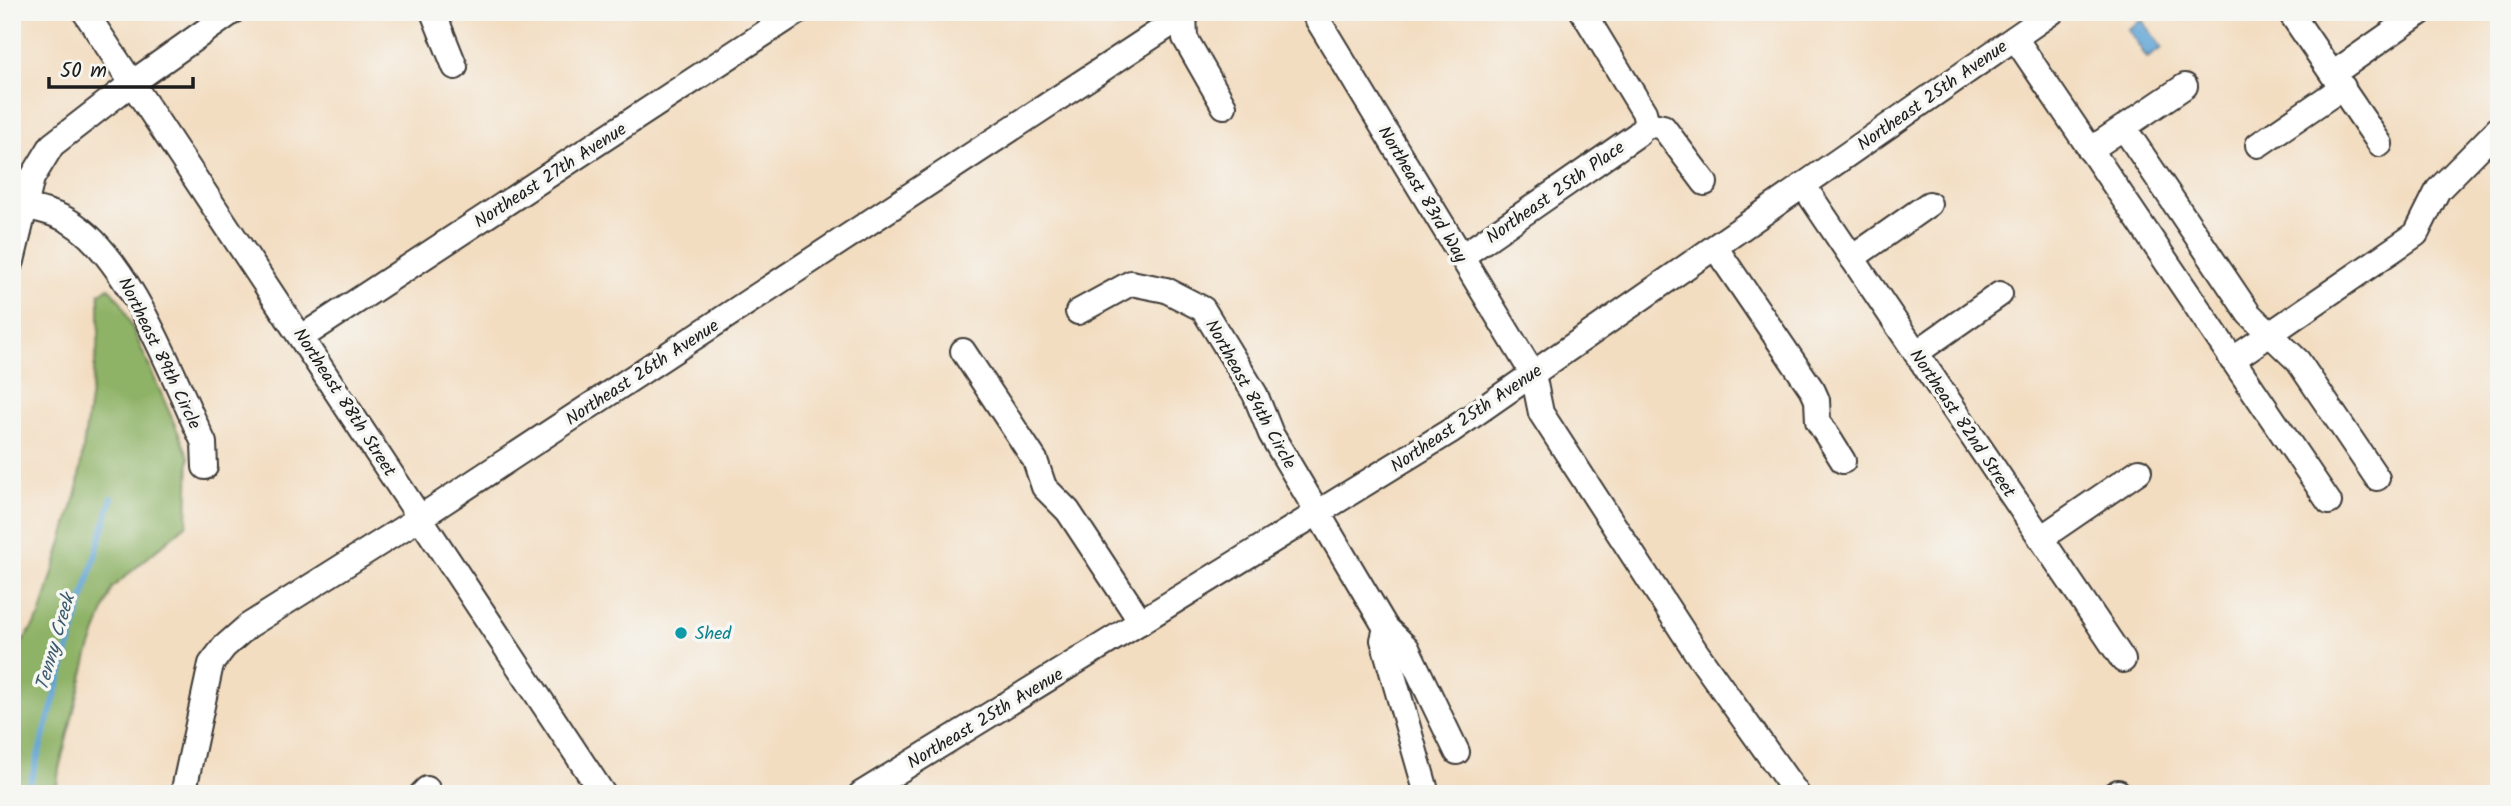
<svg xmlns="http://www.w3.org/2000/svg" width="2511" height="806" font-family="Kalam,sans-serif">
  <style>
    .forest { fill: #8eb266; stroke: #556741; stroke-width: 2 }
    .water { fill: #60a4d5; stroke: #3e6078; stroke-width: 2 }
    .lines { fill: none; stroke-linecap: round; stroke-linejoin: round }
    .stream { stroke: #60a4d5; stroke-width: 6 }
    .minor-casing { stroke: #3c3935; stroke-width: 28 }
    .minor { stroke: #fff; stroke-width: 24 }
    .culture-dot { fill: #0f9aa8; stroke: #f6f6f2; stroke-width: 2.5 }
    .labels { text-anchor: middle; stroke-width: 7; stroke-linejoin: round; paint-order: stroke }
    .street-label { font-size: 18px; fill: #1c1c1c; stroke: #f6f6f2 }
    .culture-label { font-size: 18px; fill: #0d838f; stroke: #f6f6f2; text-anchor: start }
    .water-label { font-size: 19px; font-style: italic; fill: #3b596f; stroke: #f6f6f2 }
  </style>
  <rect width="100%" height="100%" fill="#f6f6f2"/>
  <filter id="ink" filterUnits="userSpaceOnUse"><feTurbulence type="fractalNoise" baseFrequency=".0143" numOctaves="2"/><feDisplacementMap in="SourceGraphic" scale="14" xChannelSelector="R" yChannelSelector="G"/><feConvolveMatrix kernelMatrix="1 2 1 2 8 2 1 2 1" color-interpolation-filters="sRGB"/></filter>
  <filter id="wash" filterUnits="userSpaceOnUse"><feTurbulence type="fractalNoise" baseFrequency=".00686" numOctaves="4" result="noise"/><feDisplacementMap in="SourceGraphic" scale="28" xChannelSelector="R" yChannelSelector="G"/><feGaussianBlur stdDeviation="1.57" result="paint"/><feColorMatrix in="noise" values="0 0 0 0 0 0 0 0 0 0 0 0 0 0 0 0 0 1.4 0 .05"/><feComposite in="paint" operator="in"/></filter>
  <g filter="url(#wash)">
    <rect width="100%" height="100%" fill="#f3ddc1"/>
    <!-- forest -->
    <polygon class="forest" points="108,287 121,302 189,457 187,524 112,588 88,655 59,769 56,794 12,794 12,657 40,616 77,491 99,335 99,294"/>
    <!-- water -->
    <polygon class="water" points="2142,20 2162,48 2147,58 2128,29"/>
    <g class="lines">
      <!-- stream -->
      <polyline class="stream" points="27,794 112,498"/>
    </g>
  </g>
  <g filter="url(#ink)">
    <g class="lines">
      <!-- minor casing -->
      <g class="minor-casing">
        <g id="minor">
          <polyline points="85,12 603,794"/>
          <polyline points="433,12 455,67"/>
          <polyline points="1184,12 1185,38 1224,106"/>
          <polyline points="1313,12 1533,374 1541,413 1696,652 1797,794"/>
          <polyline points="1583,12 1644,112 1647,124"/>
          <polyline points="2290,12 2380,144"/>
          <polyline points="2015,38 2329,502"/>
          <polyline points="2334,73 2421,12"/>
          <polyline points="1647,124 1663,127 1705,183"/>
          <polyline points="2124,128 2249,314 2298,361 2377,478"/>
          <polyline points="2258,145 2343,87"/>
          <polyline points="2090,150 2185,86"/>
          <polyline points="1803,185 2123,660"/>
          <path d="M12,204C31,208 52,211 69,221C130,257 173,378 204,443L205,467"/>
          <polyline points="1715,247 1813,391 1817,400 1818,421 1843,461"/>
          <polyline points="1461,257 1638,134 1647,124"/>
          <polyline points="1852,258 1929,204"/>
          <polyline points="12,261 32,178 52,145 132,83 232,12"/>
          <polyline points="1078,312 1131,283 1166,290 1203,309 1255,394 1271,434 1386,628 1407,648 1457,752"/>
          <polyline points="302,337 797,12"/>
          <polyline points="963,351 1035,460 1044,487 1068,511 1141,622"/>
          <polyline points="1916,353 2000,294"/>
          <polyline points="2232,360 2416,234 2438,190 2499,128"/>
          <polyline points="2041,538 2139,471"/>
          <polyline points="1386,628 1383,640 1427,794"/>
          <polyline points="183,794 211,664 224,647 248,626 421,517 1189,12"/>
          <polyline points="422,794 427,789"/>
          <polyline points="861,794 1452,430 2052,12"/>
          <polyline points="2115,794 2118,792"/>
        </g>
      </g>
      <!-- minor -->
      <use href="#minor" class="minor"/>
    </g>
  </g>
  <!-- markers -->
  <circle class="culture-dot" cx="681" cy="633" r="7"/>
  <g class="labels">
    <!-- street labels -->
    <g class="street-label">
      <text transform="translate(1932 95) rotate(-35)" y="6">Northeast 25th Avenue</text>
      <text transform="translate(550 175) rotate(-33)" y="6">Northeast 27th Avenue</text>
      <text transform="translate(1555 192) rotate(-35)" y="6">Northeast 25th Place</text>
      <text transform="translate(1423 194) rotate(59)" y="6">Northeast 83rd Way</text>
      <text transform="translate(160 353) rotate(64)" y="6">Northeast 89th Circle</text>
      <text transform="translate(642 372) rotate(-33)" y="6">Northeast 26th Avenue</text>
      <text transform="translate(1251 394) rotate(61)" y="6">Northeast 84th Circle</text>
      <text transform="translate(345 402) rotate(57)" y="6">Northeast 88th Street</text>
      <text transform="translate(1466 418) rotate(-34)" y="6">Northeast 25th Avenue</text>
      <text transform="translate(1963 423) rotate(56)" y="6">Northeast 82nd Street</text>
      <text transform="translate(985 718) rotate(-31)" y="6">Northeast 25th Avenue</text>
    </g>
    <!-- culture labels -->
    <g class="culture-label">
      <text x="695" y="639">Shed</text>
    </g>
    <!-- water labels -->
    <g class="water-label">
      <text transform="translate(54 642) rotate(-74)" y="7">Tenny Creek</text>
    </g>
  </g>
  <!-- margin -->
  <rect width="2511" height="806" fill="none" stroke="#f6f6f2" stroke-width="42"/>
  <!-- scale -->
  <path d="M49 77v10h144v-10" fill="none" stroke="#1c1c1c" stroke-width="3.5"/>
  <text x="60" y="77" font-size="21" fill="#1c1c1c" stroke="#f6f6f2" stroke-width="5" paint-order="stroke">50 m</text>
</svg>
